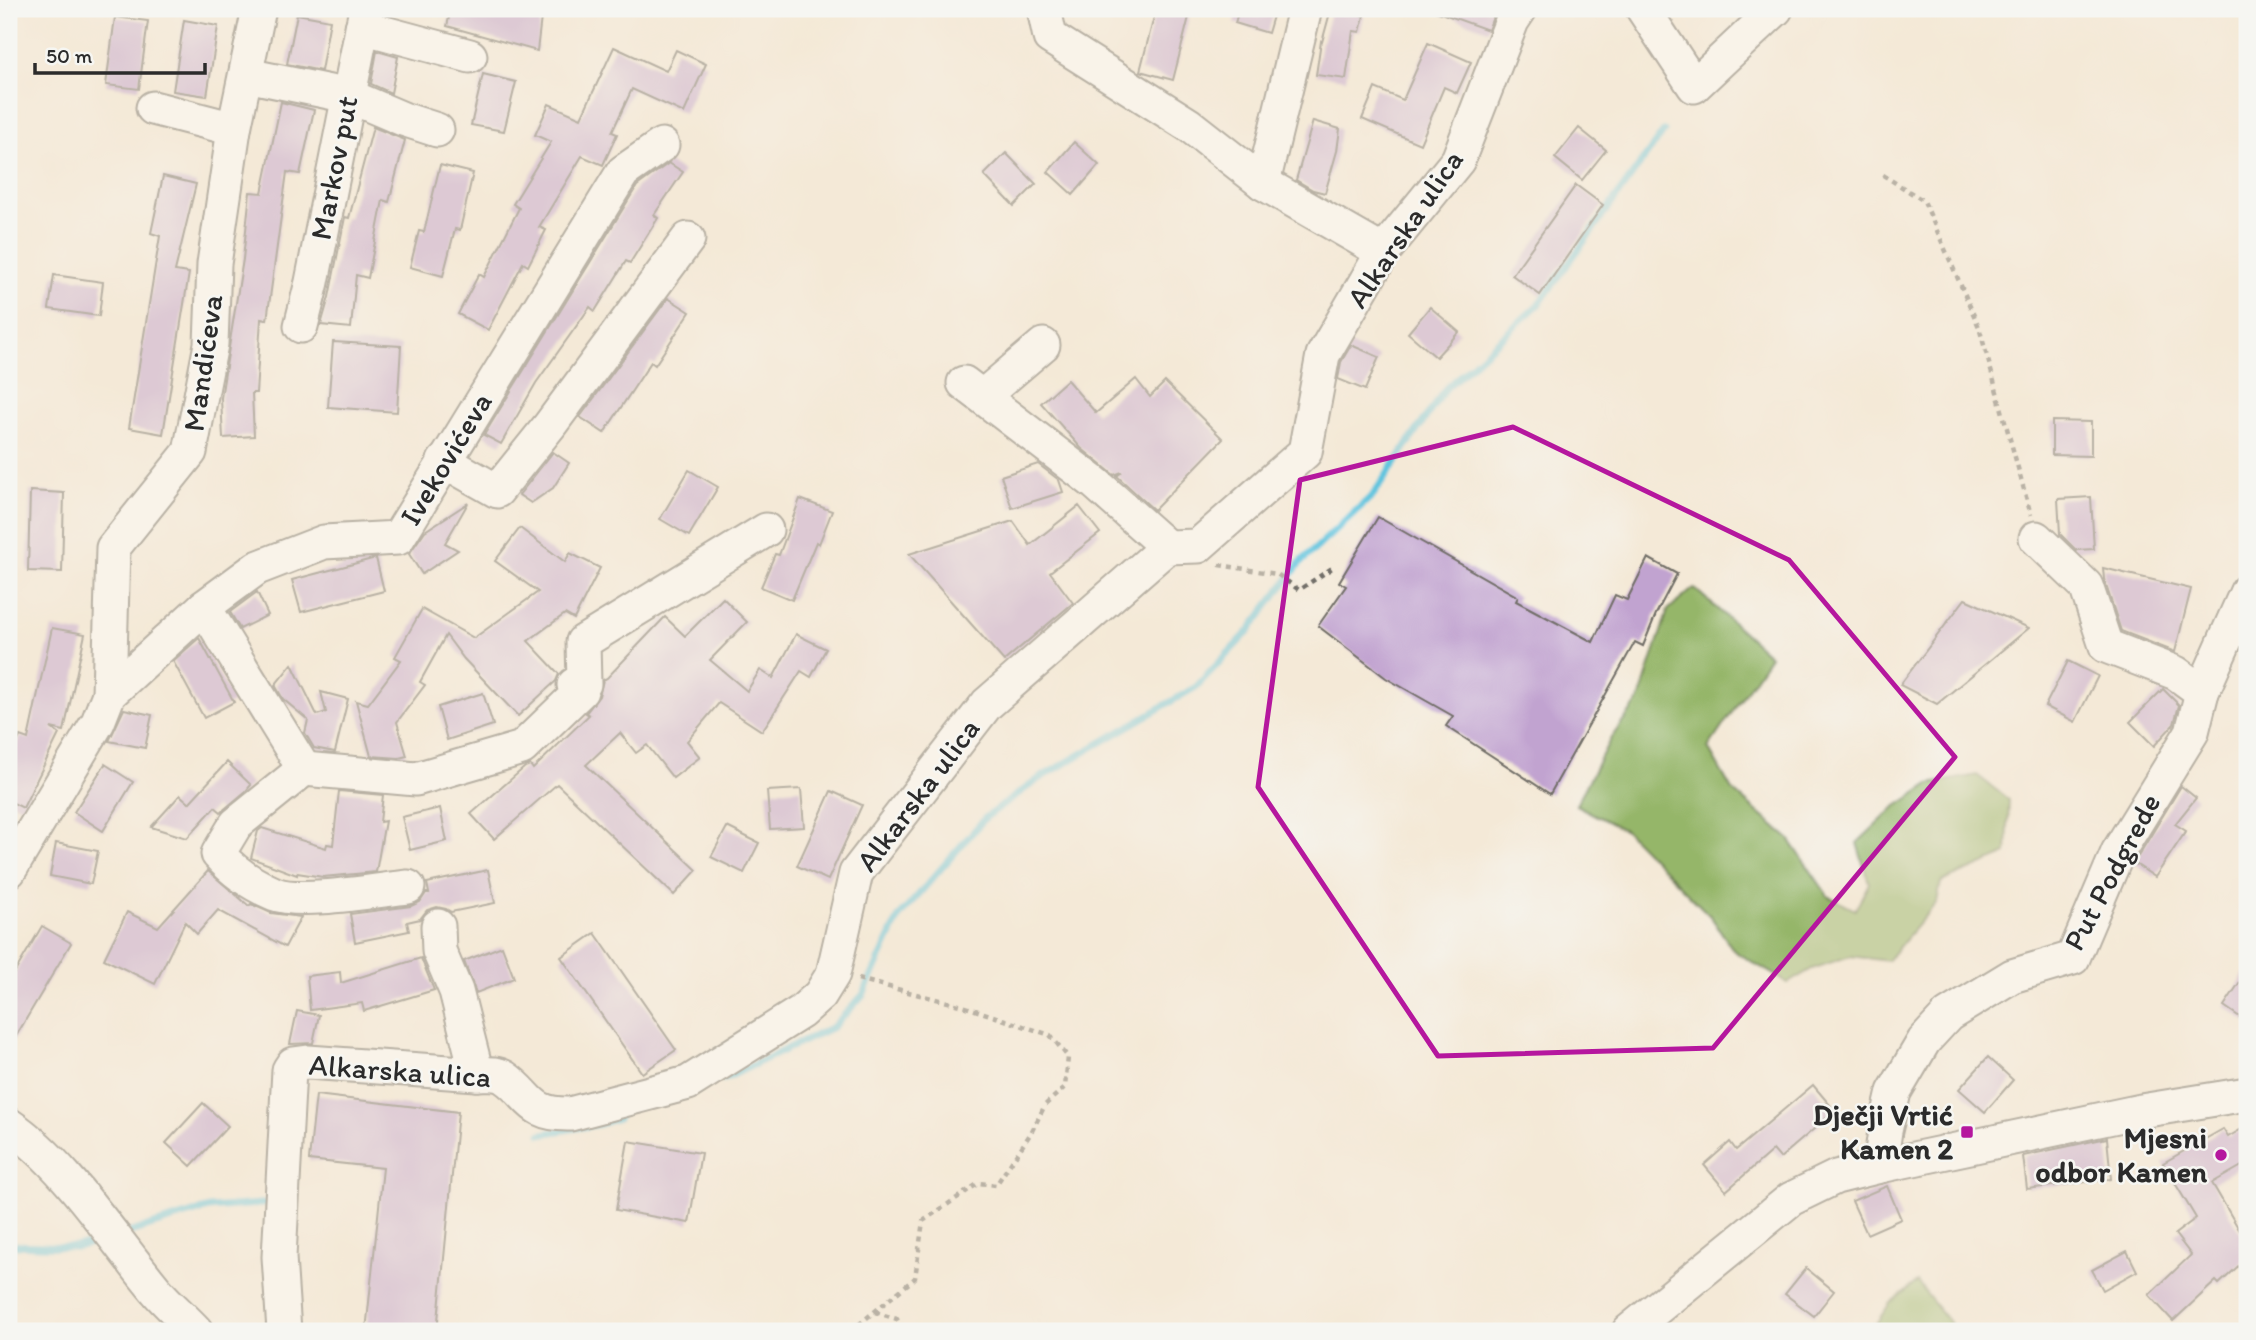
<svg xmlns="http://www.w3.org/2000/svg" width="2256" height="1340" font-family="Itim,sans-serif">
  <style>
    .forest { fill: #95b669; stroke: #60704a; stroke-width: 2 }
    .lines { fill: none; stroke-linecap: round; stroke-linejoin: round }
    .stream { stroke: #61c4de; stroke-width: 7 }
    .building { fill: #c1a3d0 }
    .minor-casing { stroke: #716e67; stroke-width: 37 }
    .path { stroke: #716e67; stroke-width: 4.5; stroke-dasharray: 5 5; stroke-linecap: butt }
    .minor { stroke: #fff; stroke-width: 33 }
    .marked { fill: none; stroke: #b5179e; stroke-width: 5; stroke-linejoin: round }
    .poi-dot { fill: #b5179e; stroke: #f6f6f2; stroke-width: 2.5 }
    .labels { text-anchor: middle; stroke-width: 5; stroke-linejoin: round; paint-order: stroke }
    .street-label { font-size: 30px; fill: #2b2b2b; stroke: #f6f6f2 }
    .poi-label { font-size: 30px; font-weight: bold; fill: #2b2b2b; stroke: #f6f6f2; text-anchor: end }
  </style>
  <rect width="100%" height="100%" fill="#f6f6f2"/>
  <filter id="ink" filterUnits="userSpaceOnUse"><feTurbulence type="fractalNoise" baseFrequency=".0143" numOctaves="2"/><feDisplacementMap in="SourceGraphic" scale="14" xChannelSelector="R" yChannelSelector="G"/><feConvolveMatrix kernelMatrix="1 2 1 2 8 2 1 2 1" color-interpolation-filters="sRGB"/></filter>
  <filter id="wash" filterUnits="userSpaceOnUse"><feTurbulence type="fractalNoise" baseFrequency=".00686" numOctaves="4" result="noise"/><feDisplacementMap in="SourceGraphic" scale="28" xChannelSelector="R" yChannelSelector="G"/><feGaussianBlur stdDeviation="1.57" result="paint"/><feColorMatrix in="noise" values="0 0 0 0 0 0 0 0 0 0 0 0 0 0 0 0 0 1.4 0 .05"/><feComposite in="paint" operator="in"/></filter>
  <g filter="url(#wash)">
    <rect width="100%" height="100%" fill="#f4e9d7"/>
    <!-- forest -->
    <g class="forest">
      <polygon points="1694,588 1770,656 1708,748 1732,790 1789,839 1828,896 1855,910 1869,883 1857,843 1894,808 1930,784 1977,775 2009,800 2007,854 1941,882 1937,902 1887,961 1850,956 1812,969 1788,983 1734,951 1711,917 1626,831 1576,805 1611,738 1639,700 1668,610"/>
      <polygon points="1917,1282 1956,1331 1871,1331 1890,1303"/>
    </g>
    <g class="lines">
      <!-- stream -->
      <g class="stream">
        <polyline points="724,1079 833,1027 863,995 899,917 985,818 1040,778 1196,687 1248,632 1300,563 1373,495 1446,388 1539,304 1664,131"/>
        <polyline points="541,1134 600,1124 618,1118"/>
        <polyline points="124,1234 209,1208 273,1203"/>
        <polyline points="9,1245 75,1247 99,1242"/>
      </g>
    </g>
    <g id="blocks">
      <!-- building -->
      <g class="building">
        <polygon points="451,9 542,9 537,51 447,26"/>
        <polygon points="1156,9 1191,9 1173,80 1140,71"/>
        <polygon points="1239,9 1275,9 1268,33 1235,23"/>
        <polygon points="1331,9 1349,9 1364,16 1360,32 1353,31 1346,79 1316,75 1321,41 1322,42"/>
        <polygon points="1436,9 1496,9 1488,30 1435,11"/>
        <polygon points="297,14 330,20 321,71 287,64"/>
        <polygon points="115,17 148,21 139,89 106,85"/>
        <polygon points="184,20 218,26 207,96 173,91"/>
        <polygon points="1428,43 1471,62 1457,93 1444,87 1420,144 1362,119 1375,88 1403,100"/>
        <polygon points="614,47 666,71 676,50 706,64 684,113 632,89 612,132 617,134 603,165 582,156 539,227 546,230 528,266 523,263 488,330 458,314 479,274 484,277 519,208 513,204 551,142 535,135 549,104 581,118"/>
        <polygon points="377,51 398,57 391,93 371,84"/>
        <polygon points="483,74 516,82 504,131 471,125"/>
        <polygon points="281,102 314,110 300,174 287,172 267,320 261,319 256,393 252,393 254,436 223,438 221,398 243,259 250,192 262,193"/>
        <polygon points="1313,121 1340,129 1337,151 1325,193 1313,190 1296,180"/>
        <polygon points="373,127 405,140 389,202 383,200 368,278 356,275 351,328 321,325 329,297 345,217 349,218"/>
        <polygon points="1579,128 1606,150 1582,180 1555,158"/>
        <polygon points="1074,142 1099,165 1073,195 1048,172"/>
        <polygon points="1006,153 1036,184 1014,206 984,175"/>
        <polygon points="669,163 683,172 654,215 658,218 630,263 626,261 595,311 590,307 536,383 501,444 484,435 637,186"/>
        <polygon points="440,165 473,173 460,230 455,229 443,276 410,267 419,231 424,232"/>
        <polygon points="163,176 196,184 175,271 189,273 163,434 129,428 160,236 151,233"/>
        <polygon points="1576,185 1603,205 1540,295 1512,275"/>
        <polygon points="54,275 103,282 99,316 49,309"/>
        <polygon points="668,298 690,312 655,365 651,362 604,433 580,417"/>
        <polygon points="1430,307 1459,332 1436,357 1408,333"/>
        <polygon points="333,342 401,346 397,412 328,407"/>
        <polygon points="1351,345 1379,357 1365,390 1338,379 1341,362"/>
        <polygon points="1136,379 1150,397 1165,382 1223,439 1154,510 1117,476 1122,472 1114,475 1081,448 1041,403 1067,380 1096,413"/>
        <polygon points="2052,421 2091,422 2091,456 2052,455"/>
        <polygon points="553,452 569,463 553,488 531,503 519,495"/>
        <polygon points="1038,464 1059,480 1063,492 1012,508 1001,476"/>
        <polygon points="689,470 718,487 689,536 660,519"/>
        <polygon points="30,491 64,493 62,572 28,571"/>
        <polygon points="2091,497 2094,549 2076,550 2060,534 2058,499"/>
        <polygon points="800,499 832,511 819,544 816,542 792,600 761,587 775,554 779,555"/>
        <polygon points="468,503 445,543 458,550 422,574 409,554 425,531"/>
        <polygon points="1079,506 1100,533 1050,572 1073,603 1004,661 909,554 1013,521 1030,545"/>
        <polygon points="1378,517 1518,597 1516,601 1593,642 1615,595 1627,600 1648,558 1677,574 1656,614 1643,646 1635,642 1550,794 1446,726 1453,716 1386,678 1318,626 1346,586 1339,582"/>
        <polygon points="520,528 565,562 570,553 600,568 574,619 565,614 528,641 559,674 556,681 518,716 464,659 446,635 420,682 425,685 397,722 407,756 399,758 371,756 356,701 368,704 401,660 395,657 422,609 474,638 538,592 495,561"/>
        <polygon points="376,558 384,591 301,612 292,580"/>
        <polygon points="2103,568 2191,589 2175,652 2121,631 2104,579"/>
        <polygon points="257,592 268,615 240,629 230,612"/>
        <polygon points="723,598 747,622 710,660 747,691 760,670 773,678 796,634 826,649 811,677 801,671 762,731 719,703 687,741 700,757 673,778 647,745 636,753 620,733 586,765 697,870 674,895 557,784 494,839 471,814 525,767 530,765 533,769 589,715 586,713 599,696 603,680 607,678 665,617 685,636"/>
        <polygon points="1965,599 2029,628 1937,704 1900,685"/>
        <polygon points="52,628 85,634 64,731 51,728 59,734 23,808 9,801 9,760 20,736 28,739"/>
        <polygon points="199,638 234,702 204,718 173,661"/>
        <polygon points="2068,661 2098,676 2075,722 2045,706"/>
        <polygon points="292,664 317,715 326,712 321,692 348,699 335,752 314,748 305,733 308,720 283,699 275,685"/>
        <polygon points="2163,689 2179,705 2174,724 2154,746 2130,722"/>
        <polygon points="483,693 493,725 447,740 438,707"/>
        <polygon points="124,709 152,715 145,748 109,741"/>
        <polygon points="227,762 251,785 246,791 221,812 215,807 187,838 151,827 180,795 189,803"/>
        <polygon points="105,764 133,782 103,831 74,812"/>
        <polygon points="2181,786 2196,798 2175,824 2186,831 2155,877 2134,863"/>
        <polygon points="801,789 804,827 770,829 767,791"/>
        <polygon points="339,791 383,795 380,822 385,821 376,872 323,877 297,873 297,875 251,858 258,831 262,828 326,848 327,844 333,845"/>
        <polygon points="831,791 862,805 828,880 797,866"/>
        <polygon points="440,808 447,841 410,850 402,817"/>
        <polygon points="727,827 759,843 744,873 711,857"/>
        <polygon points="56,843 98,851 91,884 50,876"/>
        <polygon points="488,870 495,903 451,912 446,909 437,907 427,910 420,919 407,922 409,931 355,942 350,914 411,906 420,902 426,893 429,893 427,883"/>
        <polygon points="208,871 249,906 251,904 271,913 301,917 285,947 218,910 197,934 185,922 155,984 104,959 127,912 158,927"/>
        <polygon points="42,926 71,943 9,1048 9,982"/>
        <polygon points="595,933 676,1050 642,1073 561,957"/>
        <polygon points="502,946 514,978 476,993 464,961"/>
        <polygon points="421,958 434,990 364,1011 362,1003 310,1010 307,976 340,972 341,983"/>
        <polygon points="2247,971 2247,1022 2224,1006"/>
        <polygon points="297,1011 319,1015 313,1043 290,1044"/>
        <polygon points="1988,1057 2013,1080 1985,1112 1959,1089"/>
        <polygon points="1813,1085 1835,1111 1780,1158 1773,1150 1726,1191 1704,1165 1730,1142 1736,1150"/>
        <polygon points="316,1095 458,1112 437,1331 366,1331 383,1168 309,1160"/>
        <polygon points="203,1103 228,1126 191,1166 166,1143"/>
        <polygon points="2247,1126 2247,1163 2212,1183 2240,1231 2247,1240 2247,1258 2219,1284 2216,1281 2173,1321 2149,1295 2191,1255 2175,1234 2196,1218 2163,1163 2223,1129 2228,1137"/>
        <polygon points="2107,1138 2111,1179 2027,1189 2023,1156"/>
        <polygon points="628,1141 701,1153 689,1223 616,1210"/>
        <polygon points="1887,1186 1901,1219 1867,1234 1852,1201"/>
        <polygon points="2127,1251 2137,1271 2103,1290 2092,1270"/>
        <polygon points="1806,1268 1834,1291 1814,1316 1785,1294"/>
      </g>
    </g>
  </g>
  <g filter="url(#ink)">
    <use href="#blocks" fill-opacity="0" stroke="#716e67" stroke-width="2"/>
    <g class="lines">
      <!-- minor casing -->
      <g class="minor-casing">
        <g id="minor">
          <polyline points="1044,9 1050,37 1189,125 1263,183 1383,252"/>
          <polyline points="1643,9 1694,86 1776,9"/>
          <polyline points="362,27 470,56"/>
          <polyline points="246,75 349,96 403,119 437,130"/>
          <polyline points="153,108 234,129"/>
          <polyline points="1263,183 1305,9"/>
          <polyline points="301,326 312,282 366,9"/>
          <polyline points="964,383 1095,483 1167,547"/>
          <polyline points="983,396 1043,345"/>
          <polyline points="444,461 497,491 550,425 688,239"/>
          <polyline points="204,607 304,769"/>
          <polyline points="2202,692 2247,591"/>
          <polyline points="109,694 113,548 190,452 211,344 214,264 234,129 259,9"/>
          <polyline points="304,769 416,779 522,748 581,691 574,685 584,684 583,642 766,530"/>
          <path d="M304,769L236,824L218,854C233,871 253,885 275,894C301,904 378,890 408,887"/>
          <polyline points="9,871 98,722 109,694 204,607 257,568 324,542 398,538 623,172 662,145"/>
          <polyline points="438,926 439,951 456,991 477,1074"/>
          <path d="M9,1125C65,1163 111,1236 155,1289C167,1304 183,1317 196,1331"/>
          <polyline points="1880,1166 1885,1131 1894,1092 1924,1041 1948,1015 2012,976 2073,958 2118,852 2192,732 2202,692 2176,673 2106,646 2086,586 2036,538"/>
          <path d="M284,1331L279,1257L289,1070L293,1064L308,1062L477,1074C486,1074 496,1072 504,1077C532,1096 528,1115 570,1114L688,1083L801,1012L820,995L833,974L856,873L987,704L1167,547L1198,546L1305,452L1323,355L1383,252L1458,160L1512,21L1520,9"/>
          <polyline points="1629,1331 1791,1199 1836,1177 1880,1166 2141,1111 2247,1094"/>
        </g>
      </g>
      <!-- path -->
      <g class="path">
        <polyline points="1883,175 1924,201 1979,327 2031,515"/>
        <polyline points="1219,565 1277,574 1299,590 1332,568"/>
        <polyline points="875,1312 897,1319 902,1328 921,1331"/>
        <polyline points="851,1331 915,1278 923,1221 979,1183 996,1185 1031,1133 1045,1105 1065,1087 1068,1057 1050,1035 963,1006 858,979"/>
      </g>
      <!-- minor -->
      <use href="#minor" class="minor"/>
    </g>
  </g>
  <!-- marked area -->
  <path d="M0 0H2256V1340H0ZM1513,427L1789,560L1955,757L1713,1048L1438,1056L1258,787L1300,480Z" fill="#f4e9d7" fill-opacity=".55" fill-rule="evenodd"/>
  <path class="marked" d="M1513,427L1789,560L1955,757L1713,1048L1438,1056L1258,787L1300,480Z"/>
  <!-- markers -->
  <g class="poi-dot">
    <rect x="1960" y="1125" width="14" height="14" rx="3.5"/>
    <circle cx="2221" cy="1155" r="7"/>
  </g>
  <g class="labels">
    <!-- street labels -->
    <g class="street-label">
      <text transform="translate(334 168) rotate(-79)" y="10">Markov put</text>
      <text transform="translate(1405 229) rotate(-56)" y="10">Alkarska ulica</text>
      <text transform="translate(203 363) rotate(-82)" y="10">Mandićeva</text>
      <text transform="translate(446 459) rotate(-59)" y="10">Ivekovićeva</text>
      <text transform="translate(918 795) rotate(-53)" y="10">Alkarska ulica</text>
      <text transform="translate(2112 872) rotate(-62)" y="10">Put Podgrede</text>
      <text transform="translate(400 1071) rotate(4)" y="10">Alkarska ulica</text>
    </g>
    <!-- poi labels -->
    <g class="poi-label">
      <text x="1953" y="1125">Dječji Vrtić<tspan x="1953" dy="34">Kamen 2</tspan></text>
      <text x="2207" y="1148">Mjesni<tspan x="2207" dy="34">odbor Kamen</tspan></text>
    </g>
  </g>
  <!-- margin -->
  <rect width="2256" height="1340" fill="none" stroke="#f6f6f2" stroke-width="35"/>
  <!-- scale -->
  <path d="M35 63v10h170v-10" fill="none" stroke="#2b2b2b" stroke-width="3.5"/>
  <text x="46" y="63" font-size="21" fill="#2b2b2b" stroke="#f6f6f2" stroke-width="5" paint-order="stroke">50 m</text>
</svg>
